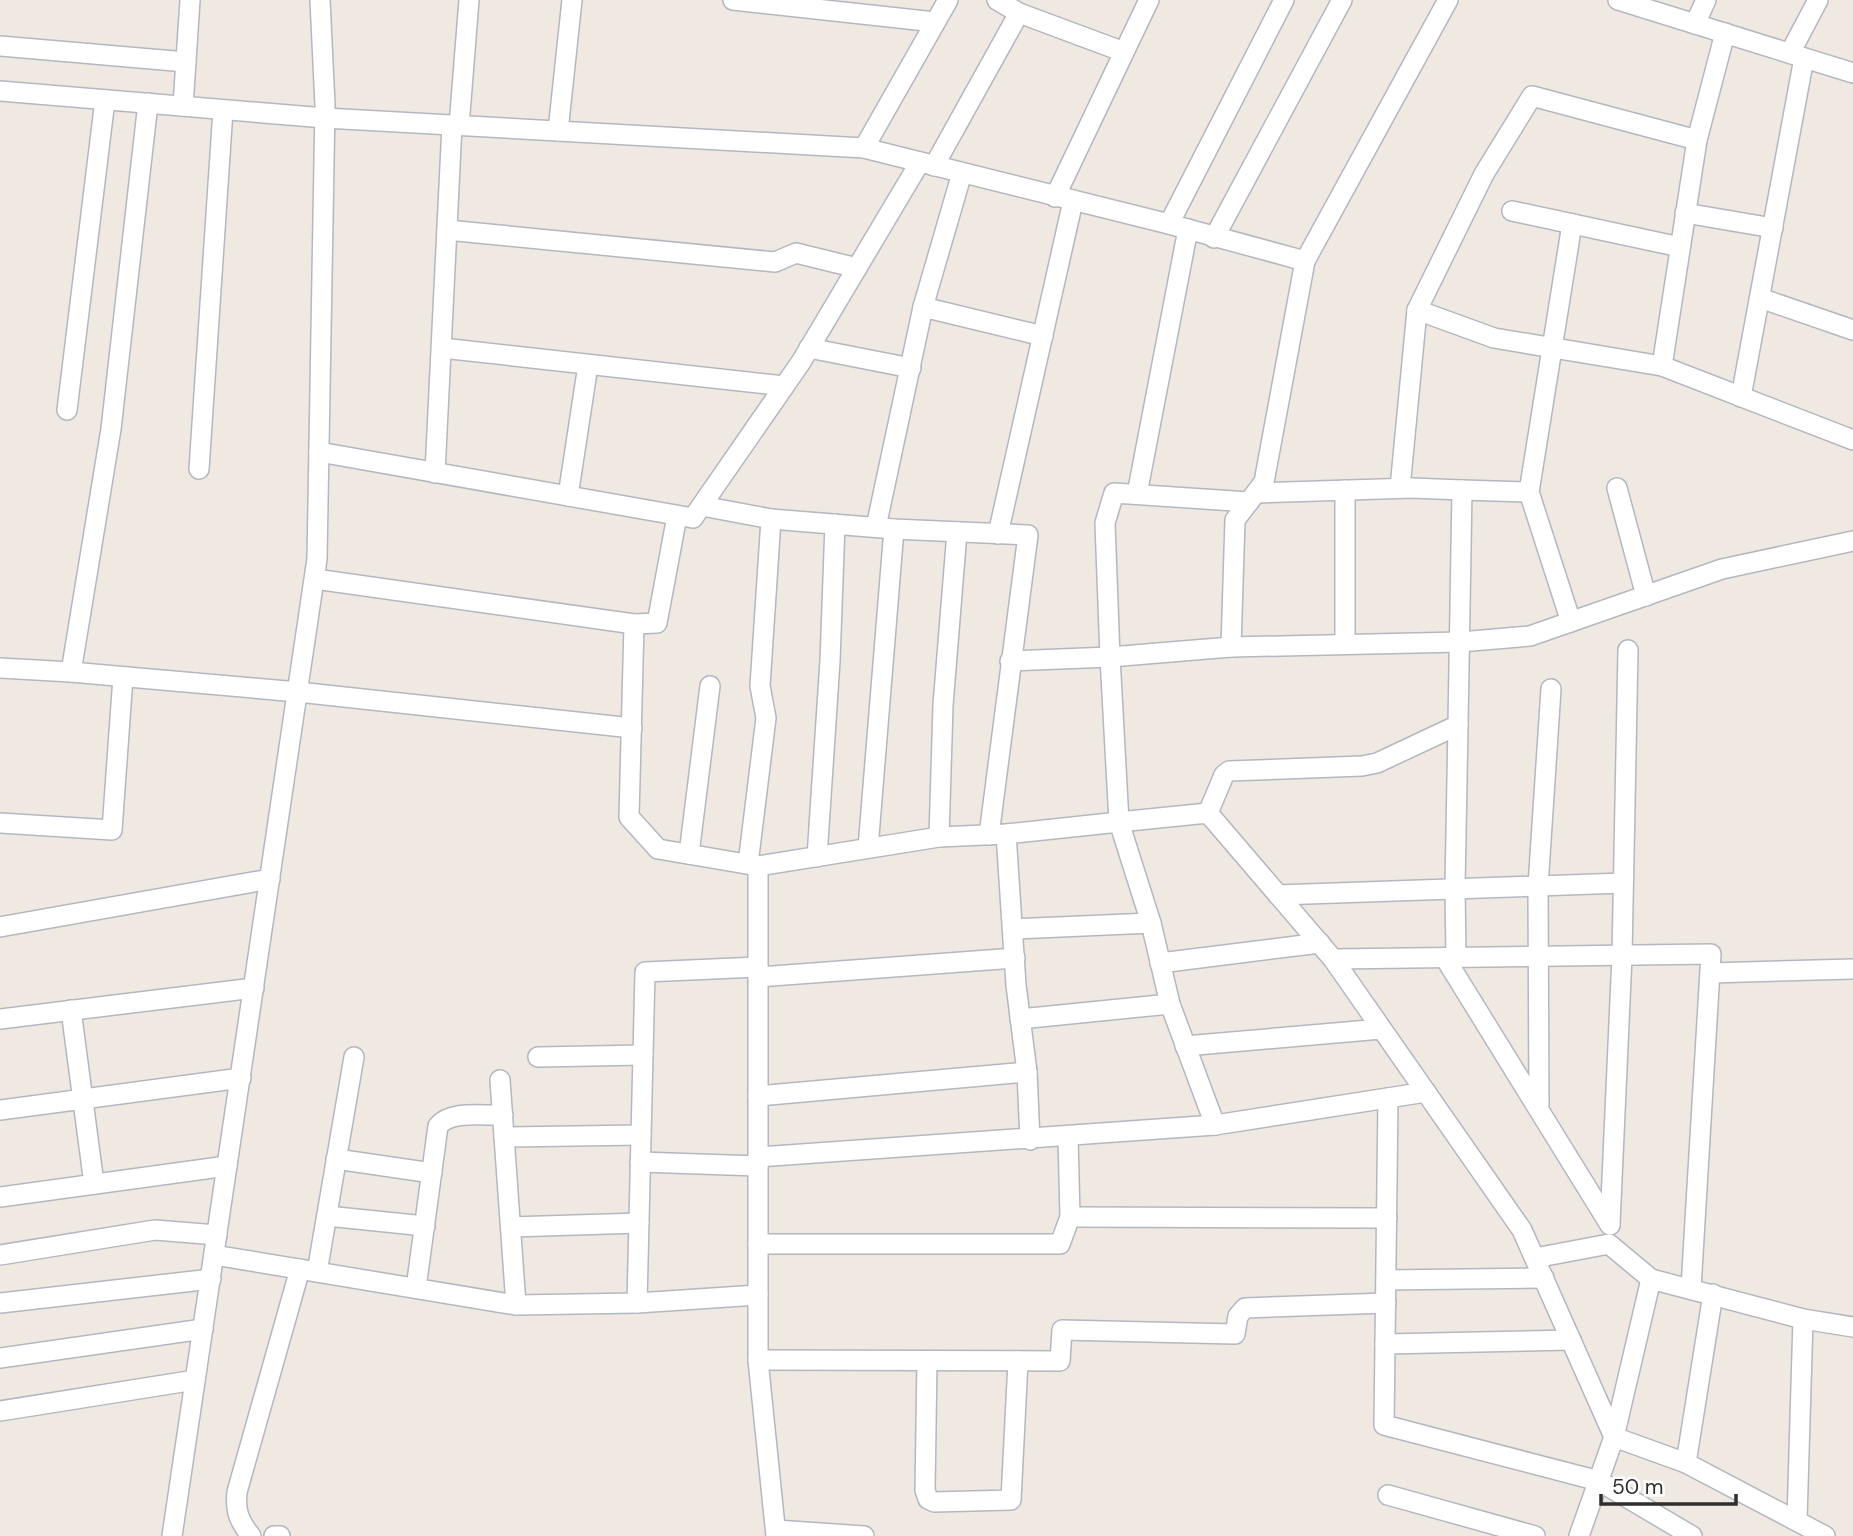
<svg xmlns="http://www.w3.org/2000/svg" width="1853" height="1536" font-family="'DM Sans',sans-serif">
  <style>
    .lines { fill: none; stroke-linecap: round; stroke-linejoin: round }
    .minor-casing { stroke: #b4b7c1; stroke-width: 22 }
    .minor { stroke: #fff; stroke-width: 19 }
  </style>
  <rect width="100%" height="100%" fill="#efe9e1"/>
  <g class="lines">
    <!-- minor casing -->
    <g class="minor-casing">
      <g id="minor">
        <polyline points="733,0 935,22"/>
        <polyline points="997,0 1019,13 1124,52"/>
        <polyline points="1618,0 1853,73"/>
        <polyline points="1695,24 1706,0"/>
        <polyline points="0,46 186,62"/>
        <polyline points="1790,53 1818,0"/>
        <polyline points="0,91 325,118 864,148 1169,224 1305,261 1264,482 1235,520 1231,647 1110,657 1119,822 1208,813 1333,959 1522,1230 1614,1437 1579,1536"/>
        <polyline points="148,103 111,429 71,672 298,692 632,728"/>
        <polyline points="183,106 190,0"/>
        <polyline points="459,126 469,0"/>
        <polyline points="558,131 572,0"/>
        <polyline points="864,148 948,0"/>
        <polyline points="934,166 1019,13"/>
        <polyline points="1055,197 1149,0"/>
        <polyline points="1512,211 1680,247"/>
        <polyline points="1685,213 1773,228"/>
        <polyline points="1169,224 1284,0"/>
        <polyline points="447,230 775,262 796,253 857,268"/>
        <polyline points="1214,238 1342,0"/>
        <polyline points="1305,261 1448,0"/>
        <polyline points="1760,298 1853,330"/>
        <polyline points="923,307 1043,336"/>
        <polyline points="1417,310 1484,174 1532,96 1697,140 1725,33"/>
        <polyline points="442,348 784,386"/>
        <polyline points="809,348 911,368"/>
        <polyline points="1662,366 1697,140"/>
        <polyline points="1741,397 1804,58"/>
        <polyline points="67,410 105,100"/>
        <polyline points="319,452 693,518 801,362 920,162"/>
        <polyline points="199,469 223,110"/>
        <polyline points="435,473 452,125"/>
        <polyline points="1400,488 1417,310 1494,338 1662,366 1853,440"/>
        <polyline points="1617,488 1646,596"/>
        <polyline points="1345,490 1345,644"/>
        <polyline points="1462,490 1529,492"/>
        <polyline points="1137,494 1188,229"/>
        <polyline points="568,496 588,365"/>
        <polyline points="702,506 771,519 760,686 766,718 748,864"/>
        <polyline points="771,519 894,529 1028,535 989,835"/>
        <polyline points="876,527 923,307 962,173"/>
        <polyline points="998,534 1073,201"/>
        <polyline points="315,579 634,624 629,817 658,849 758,866 939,837 1006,834 1119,822 1151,923"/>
        <polyline points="1571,622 1529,492 1572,224"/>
        <polyline points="634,624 657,623 677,516"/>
        <polyline points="1231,647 1460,642 1530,636 1722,569 1853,541"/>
        <polyline points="1010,661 1110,657 1105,523 1114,493 1249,502"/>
        <polyline points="0,668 71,672"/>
        <polyline points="1208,813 1224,775 1229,771 1362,766 1377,763 1458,725 1462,490 1412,488 1256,493"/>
        <polyline points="0,823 112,830 123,677"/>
        <polyline points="1006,834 1016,985 1027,1072 1030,1140"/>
        <polyline points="939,837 943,705 957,532"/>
        <polyline points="868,848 894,529"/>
        <polyline points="689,854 710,686"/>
        <polyline points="817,857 830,661 835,524"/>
        <polyline points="758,866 758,1360 776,1536"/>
        <polyline points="1278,895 1623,883"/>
        <polyline points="0,927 270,879"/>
        <polyline points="1013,929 1151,923 1170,1004 1215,1125"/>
        <polyline points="1445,958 1610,1225"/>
        <polyline points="1456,958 1455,887 1458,725"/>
        <polyline points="1333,959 1711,954 1691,1288"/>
        <polyline points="1160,963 1320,943"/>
        <polyline points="1710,973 1853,969"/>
        <polyline points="758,977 1015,958"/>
        <polyline points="71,1010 94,1184"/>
        <polyline points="0,1019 254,988"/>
        <polyline points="1020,1019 1170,1004"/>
        <polyline points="1185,1046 1381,1029"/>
        <polyline points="538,1057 643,1055"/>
        <polyline points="500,1080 516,1305"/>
        <polyline points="758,1096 1027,1072"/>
        <polyline points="1388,1098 1384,1425 1599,1481 1692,1536"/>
        <polyline points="1539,1107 1538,886 1551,689"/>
        <polyline points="0,1110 241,1078"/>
        <polyline points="504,1137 641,1135"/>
        <polyline points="758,1157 1215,1125 1426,1092"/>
        <polyline points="336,1159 432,1173"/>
        <polyline points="640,1162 758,1166"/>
        <polyline points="0,1197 227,1166"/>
        <polyline points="327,1216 425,1226"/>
        <polyline points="1070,1217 1387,1218"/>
        <polyline points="1610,1224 1622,956 1628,650"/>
        <polyline points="511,1227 639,1223"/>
        <polyline points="758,1244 1060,1244 1070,1217 1068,1137"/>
        <polyline points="0,1255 155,1230 217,1235"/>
        <polyline points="214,1255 516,1305 637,1303"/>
        <polyline points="1535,1258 1609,1244 1651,1279 1803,1319 1853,1327"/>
        <polyline points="317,1272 354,1057"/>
        <polyline points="1651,1279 1614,1437 1686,1463 1825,1536"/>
        <polyline points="1386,1280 1544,1278"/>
        <path d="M416,1288L438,1126C451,1110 483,1116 503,1115"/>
        <polyline points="758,1295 637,1303 645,972 758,967"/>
        <polyline points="0,1303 211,1279"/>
        <polyline points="1385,1344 1571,1340"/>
        <polyline points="0,1358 203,1329"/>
        <polyline points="758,1360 1060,1361 1062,1330 1235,1334 1238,1316 1245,1308 1386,1303"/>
        <polyline points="927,1361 925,1490 928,1499 934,1502 1011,1500 1018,1361"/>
        <polyline points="0,1411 195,1380"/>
        <polyline points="1686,1463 1713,1294"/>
        <polyline points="1388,1495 1535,1536"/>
        <polyline points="1797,1520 1803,1319"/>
        <polyline points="776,1530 864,1536"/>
        <polyline points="172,1536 317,559 325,105 320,0"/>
        <path d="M251,1536C239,1521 235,1511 237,1492L300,1269"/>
        <polyline points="274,1536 280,1536"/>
      </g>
    </g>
    <!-- minor -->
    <use href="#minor" class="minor"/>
  </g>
  <!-- scale -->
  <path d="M1601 1494v10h135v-10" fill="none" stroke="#2e2e2e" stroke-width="3.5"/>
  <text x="1612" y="1494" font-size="21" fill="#2e2e2e" stroke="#ffffff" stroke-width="5" paint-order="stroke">50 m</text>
</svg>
